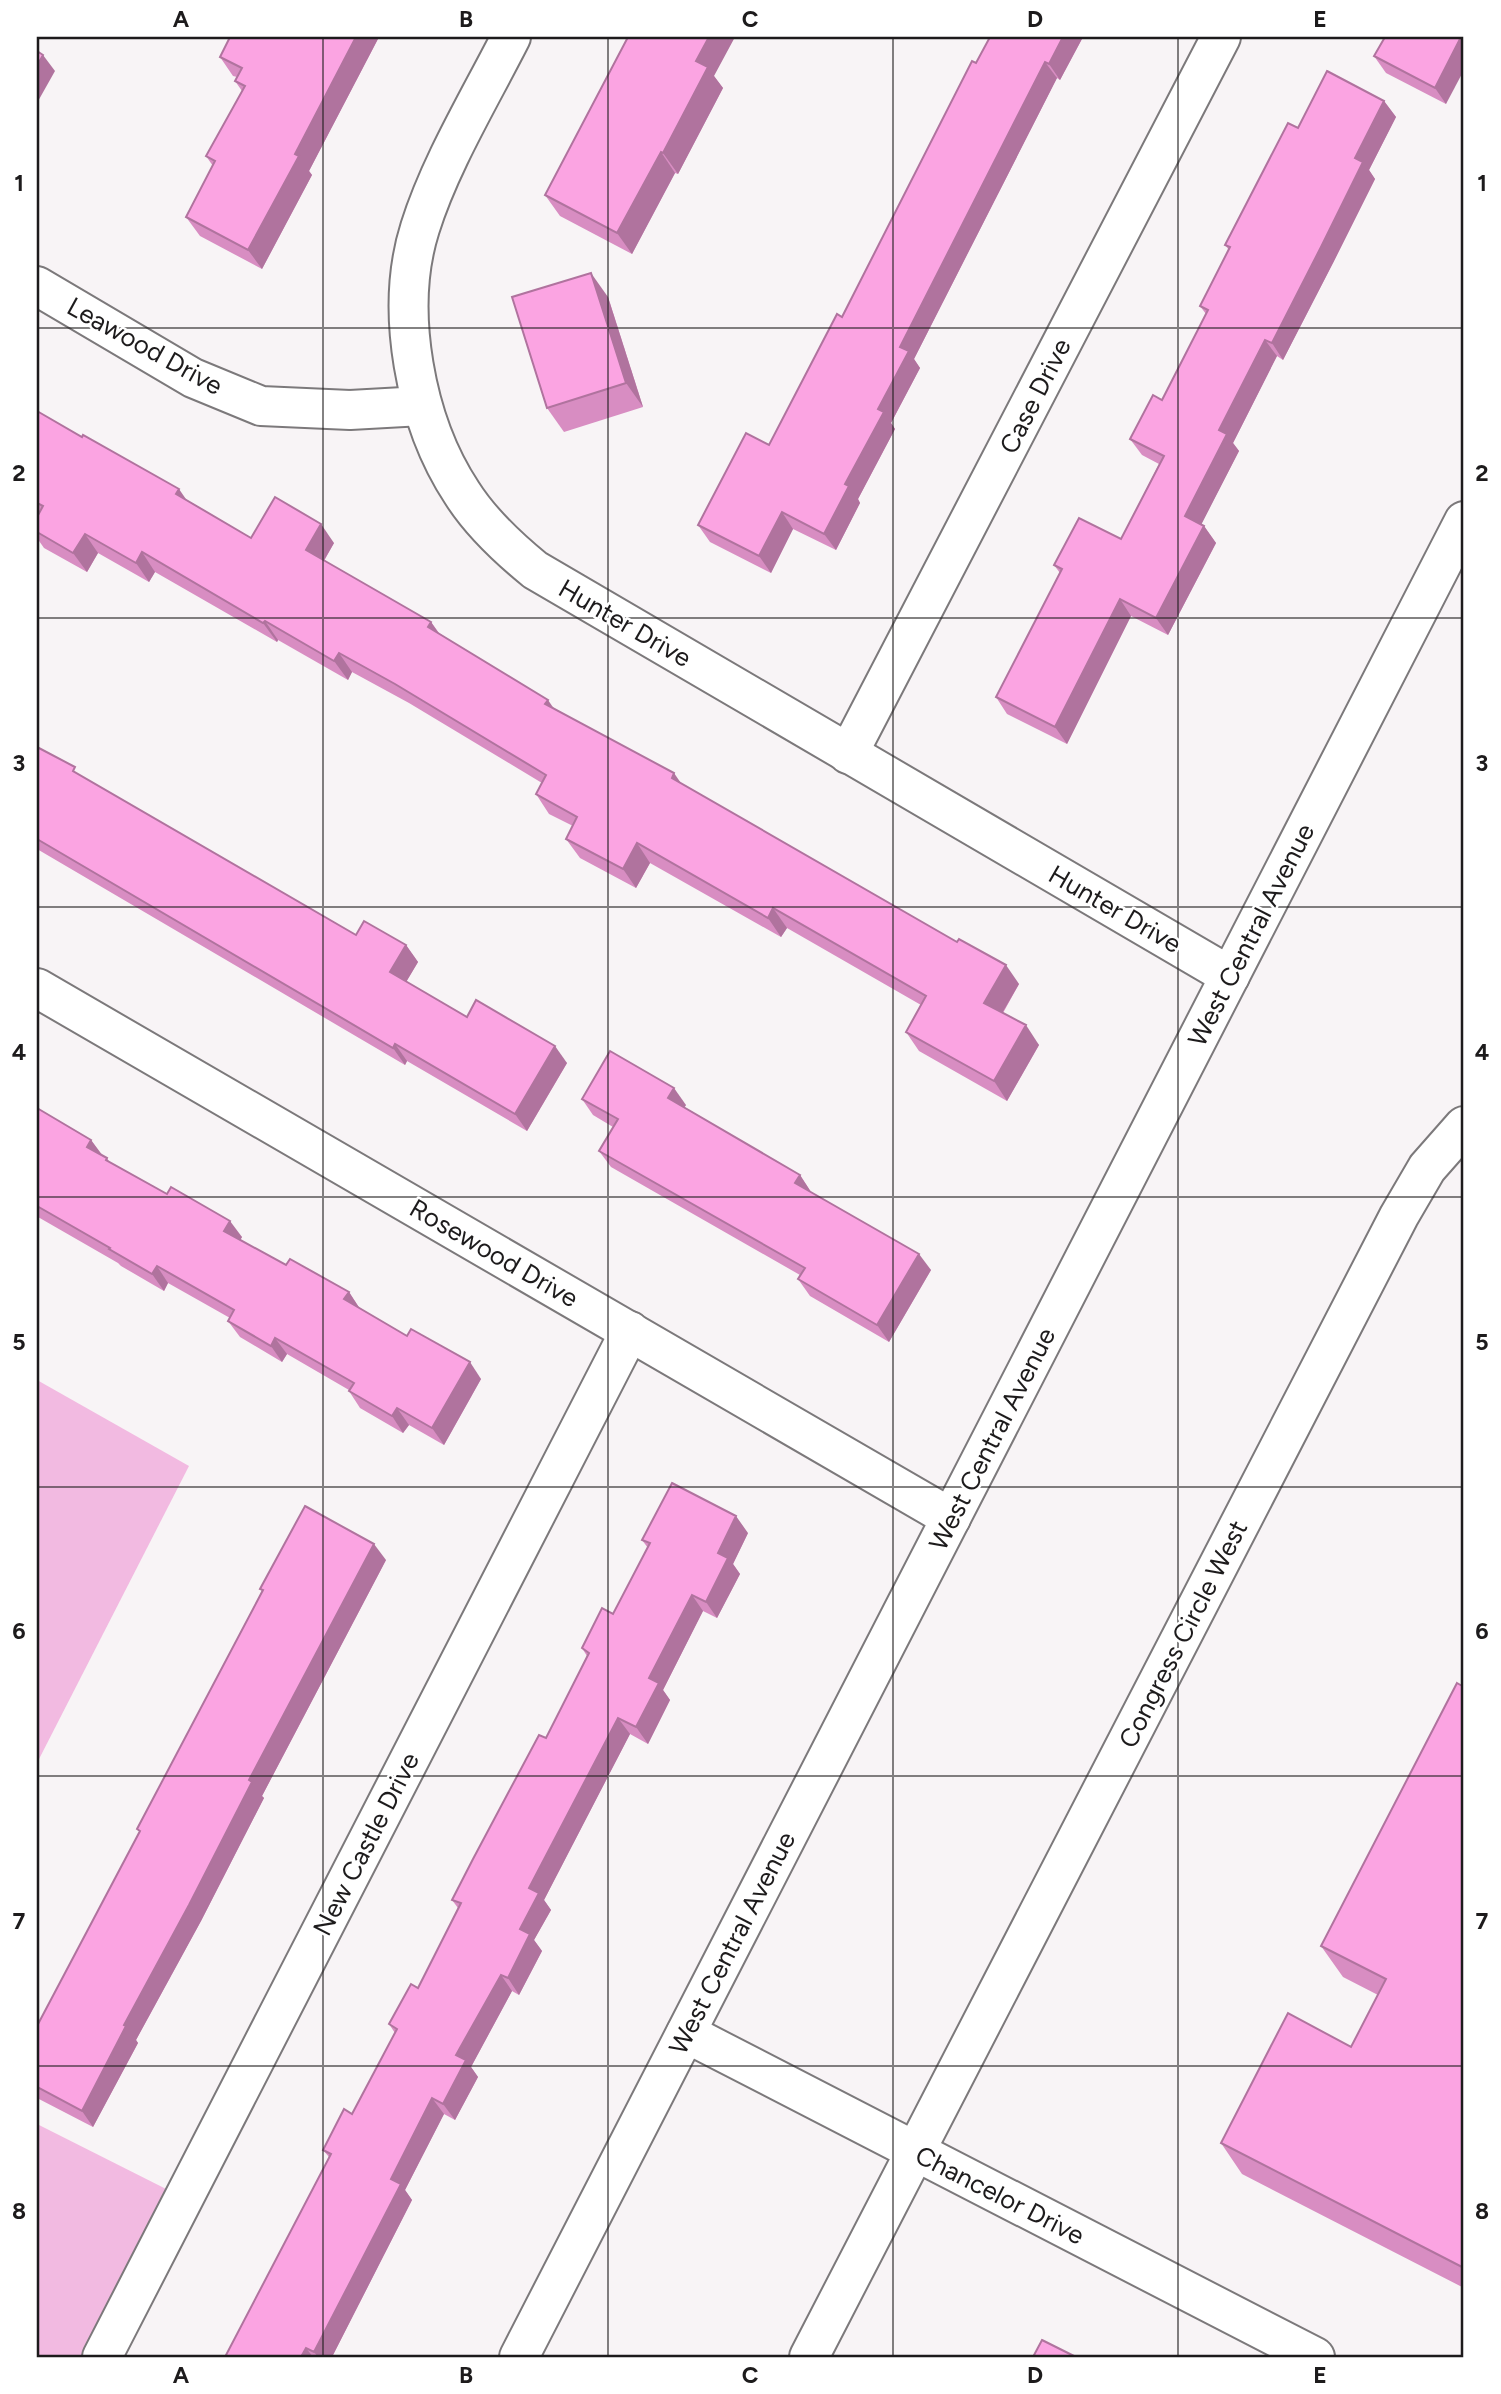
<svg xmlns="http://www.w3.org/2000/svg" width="1501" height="2394" font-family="Figtree,sans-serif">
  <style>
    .green { fill: #f2bae1 }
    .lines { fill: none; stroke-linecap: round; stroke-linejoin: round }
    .minor-casing { stroke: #7c797b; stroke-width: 42 }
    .minor { stroke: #fff; stroke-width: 38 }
    .wall { fill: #d88dc2 }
    .shaded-wall { fill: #b0739e }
    .building { fill: #fba4e2; stroke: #b0739e; stroke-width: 2 }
    .grid { fill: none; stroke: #1d1b1c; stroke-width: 2; stroke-opacity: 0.55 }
    .labels { text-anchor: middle; stroke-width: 5; stroke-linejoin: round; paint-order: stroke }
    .street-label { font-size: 26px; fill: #1d1b1c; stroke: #fff }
    .neatline { fill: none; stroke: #1d1b1c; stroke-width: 2.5 }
    .grid-label { font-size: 23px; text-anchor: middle; font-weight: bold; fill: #1d1b1c }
  </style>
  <rect width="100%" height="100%" fill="#f8f4f6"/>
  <!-- green -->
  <g class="green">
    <polygon points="37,1380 189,1466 37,1763"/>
    <polygon points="37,2124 184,2198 102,2357 37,2357"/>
  </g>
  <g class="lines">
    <!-- minor casing -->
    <g class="minor-casing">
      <g id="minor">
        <path d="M511,37C480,98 440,164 420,228C394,310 415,422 462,493C481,523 508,548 535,570L1230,976"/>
        <polyline points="37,286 193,378 261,406 350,410 422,406"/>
        <polyline points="848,754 1221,37"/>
        <polyline points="37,988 951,1518"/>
        <polyline points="686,2033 1315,2357"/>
        <polyline points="102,2357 630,1331"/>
        <polyline points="519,2357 1464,521"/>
        <polyline points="809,2357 1399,1216 1427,1168 1464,1126"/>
      </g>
    </g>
    <!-- minor -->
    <use href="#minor" class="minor"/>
  </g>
  <!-- wall -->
  <g class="wall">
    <polygon points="230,37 379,37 309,171 312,175 262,269 200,236 186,217 213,166 206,156 242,91 235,81 237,77 233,76 220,57"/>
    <polygon points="1083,37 1060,80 1057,78 914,359 920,368 891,423 895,429 858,499 860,503 836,550 793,529 771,573 710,542 698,525 769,445 842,317 976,63"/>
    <polygon points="1464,37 1446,104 1386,73 1374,56"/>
    <polygon points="714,76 723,88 678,174 675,173 632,254 560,216 545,195"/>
    <polygon points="1384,101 1396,117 1369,170 1375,179 1333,263 1283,360 1277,356 1233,443 1239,451 1201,524 1204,526 1216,543 1168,635 1131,616 1067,744 1007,714 996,697 1060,573 1054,565 1121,539 1159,464 1142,455 1130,439 1162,400 1206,314 1200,306 1229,250 1225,245 1298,128"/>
    <polygon points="608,297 643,407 564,432 547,408"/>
    <polygon points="37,411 251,538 334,543 324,561 431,622 439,633 554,708 1019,984 1003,1013 1039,1045 1007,1101 919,1051 906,1032 921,1005 787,928 781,937 650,863 636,888 580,858 566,839 573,826 549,814 536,794 542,783 409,703 352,672 348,680 278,640 277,642 155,572 149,582 98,553 87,572 44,548 37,538 37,517 38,515 37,514"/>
    <polygon points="37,747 81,776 356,935 406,945 418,962 406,982 467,1017 567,1063 527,1131 407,1061 405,1065 37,849"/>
    <polygon points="582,1099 686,1105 684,1107 800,1175 811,1192 931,1270 889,1342 810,1296 798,1279 800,1275 611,1167 599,1151 613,1127 593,1115"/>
    <polygon points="91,1140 102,1156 107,1158 110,1163 242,1237 240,1240 286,1265 349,1292 360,1309 481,1379 444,1445 409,1425 403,1433 360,1408 349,1391 349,1390 287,1354 282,1362 240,1337 228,1321 230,1318 168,1283 164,1291 121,1266 118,1263 38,1217 37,1215 37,1206"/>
    <polygon points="748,1533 733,1564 740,1574 717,1618 703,1611 663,1690 670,1700 648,1744 630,1734 544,1900 551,1910 534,1940 542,1951 519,1995 512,1991 471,2067 478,2077 455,2120 444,2114 405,2190 412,2200 332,2357 225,2357 329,2157 323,2150 352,2114 395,2033 389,2024 418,1988 458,1908 452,1900 546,1738 587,1656 582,1648 613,1614 648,1548 642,1540"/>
    <polygon points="386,1560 262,1796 264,1798 201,1921 136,2040 138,2043 93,2127 37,2098 37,2026 140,1832 137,1829 262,1591 260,1589"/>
    <polygon points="1464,1687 1464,2288 1242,2174 1221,2143 1351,2047 1378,1995 1343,1977 1321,1946"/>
  </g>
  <!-- shaded-wall -->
  <g class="shaded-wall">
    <polygon points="356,37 379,37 309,171 312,175 262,269 248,250 295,154"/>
    <polygon points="709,37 735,37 714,76 723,88 678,174 663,153 696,61"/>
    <polygon points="1063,37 1083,37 1060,80 1049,64"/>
    <polygon points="1461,37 1464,37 1464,70 1446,104 1435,88"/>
    <polygon points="43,55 55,71 37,103 37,66"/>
    <polygon points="1045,62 1057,78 914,359 920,368 891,423 895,429 858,499 860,503 836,550 824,534 878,409 900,347"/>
    <polygon points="1384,101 1396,117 1369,170 1375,179 1333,263 1283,360 1272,343 1355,158"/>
    <polygon points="661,152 675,173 632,254 617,233"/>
    <polygon points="591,273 608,297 643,407 626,383"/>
    <polygon points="1265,340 1277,356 1233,443 1239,451 1197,533 1185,516 1219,430"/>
    <polygon points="179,489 192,508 176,494"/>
    <polygon points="782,512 793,529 771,573 759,556"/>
    <polygon points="321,524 334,543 319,569 306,550"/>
    <polygon points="1204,526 1216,543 1168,635 1156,618"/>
    <polygon points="85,534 98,553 87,572 73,553"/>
    <polygon points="142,552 155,572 149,582 136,563"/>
    <polygon points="1120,599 1131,616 1067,744 1055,727"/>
    <polygon points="265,621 278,640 277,642 263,623"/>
    <polygon points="431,622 444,641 428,627"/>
    <polygon points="339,653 352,672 348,680 334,661"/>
    <polygon points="548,700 561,719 545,704"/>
    <polygon points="674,773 687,792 672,778"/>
    <polygon points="637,843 650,863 636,888 623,869"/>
    <polygon points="773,908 787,928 781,937 768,918"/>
    <polygon points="406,945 418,962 402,989 390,972"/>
    <polygon points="1006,965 1019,984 997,1022 984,1003"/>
    <polygon points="1026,1025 1039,1045 1007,1101 994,1081"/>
    <polygon points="395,1044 407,1061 405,1065 393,1048"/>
    <polygon points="555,1046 567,1063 527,1131 515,1114"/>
    <polygon points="674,1088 686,1105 680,1115 668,1098"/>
    <polygon points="91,1140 103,1156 87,1147"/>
    <polygon points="800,1175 811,1192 795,1183"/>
    <polygon points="230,1221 242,1237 236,1248 224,1231"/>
    <polygon points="919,1254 931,1270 889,1342 877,1325"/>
    <polygon points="157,1266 168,1283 164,1291 152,1274"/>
    <polygon points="349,1292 360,1309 344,1299"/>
    <polygon points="275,1338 287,1354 282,1362 271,1346"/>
    <polygon points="470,1362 481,1379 444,1445 432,1428"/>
    <polygon points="397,1408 409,1425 403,1433 392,1416"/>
    <polygon points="736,1516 748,1533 733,1564 740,1574 717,1618 706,1602 718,1553"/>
    <polygon points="374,1544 386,1560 262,1796 264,1798 201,1921 136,2040 138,2043 93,2127 82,2111 124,2025 249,1780"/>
    <polygon points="692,1595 703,1611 663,1690 670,1700 648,1744 636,1727 649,1678"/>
    <polygon points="618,1718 630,1734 544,1900 551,1910 534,1940 542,1951 519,1995 508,1978 529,1888"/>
    <polygon points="501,1975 512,1991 471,2067 478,2077 455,2120 443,2104 456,2055"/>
    <polygon points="432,2098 444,2114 405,2190 412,2200 332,2357 318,2357 314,2352 391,2179"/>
    <polygon points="306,2348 313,2357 301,2357"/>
  </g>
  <!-- building -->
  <g class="building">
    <polygon points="230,37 356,37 295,154 299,156 248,250 186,217 215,161 206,156 245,86 235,81 242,68 220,57"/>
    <polygon points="628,37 709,37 696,61 708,67 663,153 661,152 617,233 545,195"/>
    <polygon points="990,37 1063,37 1049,64 1045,62 900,347 909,351 878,409 884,412 845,484 849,486 824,534 782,512 759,556 698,525 746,433 769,445 837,314 842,317 972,61 976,63"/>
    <polygon points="1385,37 1461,37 1435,88 1374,56"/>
    <polygon points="37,51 43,55 37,66"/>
    <polygon points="1327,71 1384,101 1355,158 1363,162 1321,247 1272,343 1265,340 1219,430 1227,434 1185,516 1204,526 1156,618 1120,599 1055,727 996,697 1062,569 1054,565 1079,518 1121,539 1164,456 1130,439 1153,395 1162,400 1208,310 1200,306 1230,247 1225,245 1288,123 1298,128"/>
    <polygon points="591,273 626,383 547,408 512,297"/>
    <polygon points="37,411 82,437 83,435 179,489 176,494 251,538 275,497 321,524 306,550 431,622 428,627 548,700 545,704 674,773 672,778 957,942 959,939 1006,965 984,1003 1026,1025 994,1081 906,1032 926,996 773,908 768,918 637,843 623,869 566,839 577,817 536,794 546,775 395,684 339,653 334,661 265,621 263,623 142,552 136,563 85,534 73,553 37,532 37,517 43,506 37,503"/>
    <polygon points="37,747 75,767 73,771 356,935 364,921 406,945 390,972 467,1017 476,1000 555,1046 515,1114 395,1044 393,1048 37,839"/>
    <polygon points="610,1051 674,1088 668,1098 800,1175 795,1183 919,1254 877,1325 798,1279 805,1268 599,1151 618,1119 582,1099"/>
    <polygon points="37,1108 91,1140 87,1147 107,1158 106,1160 167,1194 171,1187 230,1221 224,1231 286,1265 290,1259 349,1292 344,1299 407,1336 411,1329 470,1362 432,1428 397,1408 392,1416 349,1391 354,1383 275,1338 271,1346 228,1321 234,1310 157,1266 152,1274 109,1249 110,1248 37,1206"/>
    <polygon points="672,1483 736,1516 718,1553 728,1558 706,1602 692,1595 649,1678 659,1683 636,1727 618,1718 529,1888 539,1893 520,1929 530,1934 508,1978 501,1975 456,2055 466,2060 443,2104 432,2098 391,2179 401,2184 314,2352 306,2348 301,2357 225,2357 331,2154 323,2150 344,2109 352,2114 397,2029 389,2024 411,1984 418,1988 461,1903 452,1900 473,1859 539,1735 546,1738 589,1653 582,1648 602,1608 613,1614 650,1543 642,1540"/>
    <polygon points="305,1506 374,1544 249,1780 252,1782 189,1905 124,2025 126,2026 82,2111 37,2087 37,2026 140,1831 137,1829 263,1590 260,1589"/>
    <polygon points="1457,1683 1464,1687 1464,2268 1221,2143 1288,2013 1351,2047 1386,1979 1321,1946"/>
    <polygon points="1042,2340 1076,2357 1033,2357"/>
  </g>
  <!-- grid -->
  <path class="grid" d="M323,37V2357M608,37V2357M893,37V2357M1178,37V2357M37,328H1464M37,618H1464M37,907H1464M37,1197H1464M37,1487H1464M37,1776H1464M37,2066H1464"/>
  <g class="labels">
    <!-- street labels -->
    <g class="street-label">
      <text transform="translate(145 346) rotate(29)" y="9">Leawood Drive</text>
      <text transform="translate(1035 396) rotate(-63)" y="9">Case Drive</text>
      <text transform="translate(625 623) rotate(30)" y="9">Hunter Drive</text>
      <text transform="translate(1115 909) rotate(30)" y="9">Hunter Drive</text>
      <text transform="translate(1251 935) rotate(-63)" y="9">West Central Avenue</text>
      <text transform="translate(494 1253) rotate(30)" y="9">Rosewood Drive</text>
      <text transform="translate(992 1439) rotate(-63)" y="9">West Central Avenue</text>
      <text transform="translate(1183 1634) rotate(-63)" y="9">Congress Circle West</text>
      <text transform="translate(366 1844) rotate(-63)" y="9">New Castle Drive</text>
      <text transform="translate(732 1943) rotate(-63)" y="9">West Central Avenue</text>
      <text transform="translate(1000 2195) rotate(27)" y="9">Chancelor Drive</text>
    </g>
  </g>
  <!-- border -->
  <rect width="1501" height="2394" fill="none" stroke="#ffffff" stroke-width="77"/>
  <rect x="38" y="38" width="1424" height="2318" class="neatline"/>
  <g class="grid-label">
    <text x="181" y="27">A</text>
    <text x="466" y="27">B</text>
    <text x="750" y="27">C</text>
    <text x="1035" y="27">D</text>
    <text x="1320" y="27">E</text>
    <text x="19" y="191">1</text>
    <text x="1482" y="191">1</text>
    <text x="19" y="481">2</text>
    <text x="1482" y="481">2</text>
    <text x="19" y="771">3</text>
    <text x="1482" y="771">3</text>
    <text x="19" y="1060">4</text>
    <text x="1482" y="1060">4</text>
    <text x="19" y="1350">5</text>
    <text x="1482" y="1350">5</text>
    <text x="19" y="1639">6</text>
    <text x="1482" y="1639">6</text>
    <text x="19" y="1929">7</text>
    <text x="1482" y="1929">7</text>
    <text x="19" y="2219">8</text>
    <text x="1482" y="2219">8</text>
    <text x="181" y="2383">A</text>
    <text x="466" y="2383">B</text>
    <text x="750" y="2383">C</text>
    <text x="1035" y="2383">D</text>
    <text x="1320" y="2383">E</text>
  </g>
</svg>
